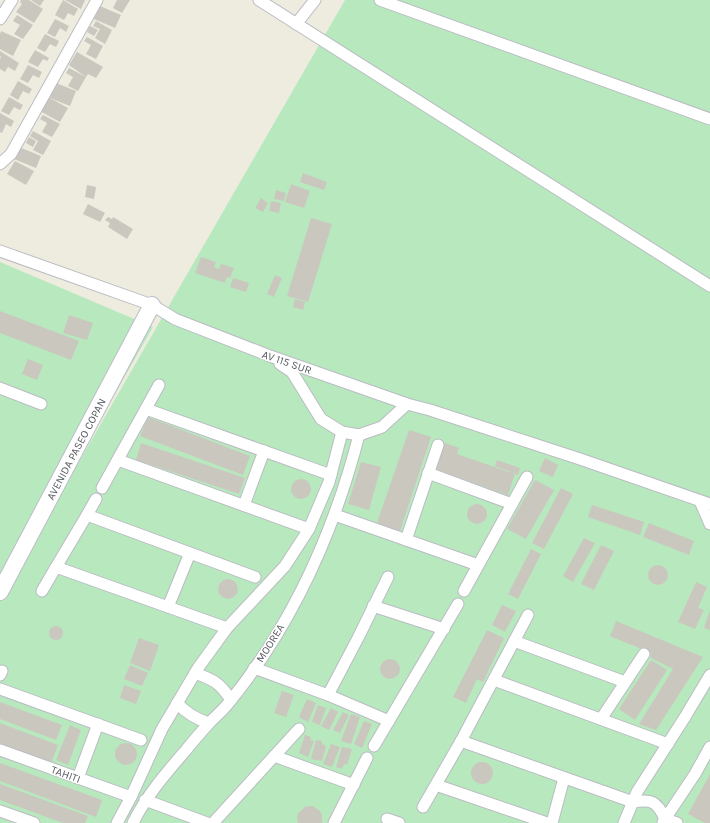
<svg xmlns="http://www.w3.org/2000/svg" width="710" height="823" font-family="Karla,sans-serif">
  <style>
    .green { fill: #b8e8be }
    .building { fill: #cac8be }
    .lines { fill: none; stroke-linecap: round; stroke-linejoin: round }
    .street-casing { stroke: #babcc3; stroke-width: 13 }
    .secondary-casing { stroke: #bcbec7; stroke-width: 18 }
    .street { stroke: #fff; stroke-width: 11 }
    .secondary { stroke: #fff; stroke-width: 16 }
    .labels { text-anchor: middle; stroke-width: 3; stroke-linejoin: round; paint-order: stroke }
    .street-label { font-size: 11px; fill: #585b62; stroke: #fff }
  </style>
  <rect width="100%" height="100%" fill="#edecdf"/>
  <!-- green -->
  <g class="green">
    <polygon points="345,0 710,0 710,823 0,823 0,599"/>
    <polygon points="0,262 153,327 0,596"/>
  </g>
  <!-- building -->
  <g class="building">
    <polygon points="21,0 29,0 43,9 34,23 16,12 22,4 20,2"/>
    <polygon points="31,0 44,0 40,6"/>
    <polygon points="63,0 78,9 74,16 68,13 64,20 55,15"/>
    <polygon points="65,0 85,0 81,9"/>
    <polygon points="117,0 130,0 122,13 113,8"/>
    <polygon points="100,6 121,15 115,28 94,19"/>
    <polygon points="17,15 33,25 23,39 14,34 20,25 13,21"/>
    <polygon points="55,19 69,26 66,32 60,28 55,37 47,33"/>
    <polygon points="96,21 112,30 105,44 95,38 100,29 93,26"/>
    <polygon points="90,26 98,30 94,36 87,32"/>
    <polygon points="1,31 21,40 13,56 0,49 0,34"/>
    <polygon points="45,34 59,41 56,47 50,44 45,52 37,48"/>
    <polygon points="87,37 103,46 96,59 86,54 91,45 84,41"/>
    <polygon points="35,50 49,58 47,61 43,59 38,67 28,62"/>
    <polygon points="0,51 19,63 15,71 8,67 5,72 0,69 0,59 1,57 0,56"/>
    <polygon points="77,52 103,67 96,78 88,74 86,77 69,65"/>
    <polygon points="28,65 42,72 39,78 33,75 28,83 20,79"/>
    <polygon points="69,68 86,77 78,91 68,86 73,77 66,73"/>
    <polygon points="18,81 32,89 29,94 23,91 18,100 10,95"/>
    <polygon points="56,83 76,91 70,106 50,98"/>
    <polygon points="9,97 23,105 20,110 14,107 9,115 1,111"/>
    <polygon points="48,97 68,108 60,122 40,111"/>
    <polygon points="0,113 14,121 11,127 6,124 2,133 0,132"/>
    <polygon points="43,115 60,124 52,137 42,132 47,123 40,119"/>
    <polygon points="33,131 51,141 43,155 33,150 38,141 30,136"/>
    <polygon points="29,137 36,141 33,147 26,143"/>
    <polygon points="19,147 41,156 36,168 14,159"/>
    <polygon points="15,161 34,171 26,185 7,174"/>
    <polygon points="303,173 327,182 324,190 300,182"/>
    <polygon points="291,184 310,191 304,208 285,202"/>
    <polygon points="87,185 96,187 94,199 85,197"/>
    <polygon points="276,190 286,193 284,201 274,199"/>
    <polygon points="261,198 268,203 263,212 255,208"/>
    <polygon points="271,201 281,203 279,213 269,211"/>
    <polygon points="88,204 105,213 100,222 83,214"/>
    <polygon points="108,217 112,219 113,217 133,229 127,239 108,227 110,223 105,220"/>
    <polygon points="311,218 332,224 308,302 287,296"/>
    <polygon points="201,257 216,262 214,267 219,269 221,264 234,268 230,278 227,277 225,283 195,273"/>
    <polygon points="275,275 282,278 274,297 267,294"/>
    <polygon points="233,278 249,283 246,292 230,287"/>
    <polygon points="295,299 305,302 303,310 293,307"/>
    <polygon points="0,311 79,341 71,360 0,333"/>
    <polygon points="69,315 93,323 87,340 63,333"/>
    <polygon points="28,359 43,365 37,380 22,374"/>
    <polygon points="148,417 250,456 243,475 140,436"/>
    <polygon points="409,430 431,437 400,531 377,523"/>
    <polygon points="442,442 459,448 457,454 515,474 508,495 432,468"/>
    <polygon points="141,443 245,478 239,494 136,460"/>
    <polygon points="545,458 558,465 553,477 539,471"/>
    <polygon points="497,460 520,468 518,475 495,466"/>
    <polygon points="361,462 381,467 369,510 348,504"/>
    <circle cx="301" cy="489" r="10"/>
    <polygon points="535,480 554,490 526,539 507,529"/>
    <polygon points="561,488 573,494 544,549 532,543"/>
    <circle cx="477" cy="514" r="10"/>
    <polygon points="592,505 644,522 640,535 588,517"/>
    <polygon points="649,523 694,541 689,555 643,537"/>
    <polygon points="584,538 595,543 573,582 563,576"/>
    <polygon points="601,545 614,551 594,590 581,584"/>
    <polygon points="531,549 541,554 518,599 508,594"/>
    <circle cx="658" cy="575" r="10"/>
    <circle cx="228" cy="589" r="10"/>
    <polygon points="696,582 707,587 698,608 704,610 695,629 678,622"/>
    <polygon points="502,605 516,611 505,632 492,625"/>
    <polygon points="710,610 710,630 704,628"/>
    <polygon points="616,621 703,657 656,730 639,724 673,669 651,658 651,653 610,636"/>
    <circle cx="56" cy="633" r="7"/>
    <polygon points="487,630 504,638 483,682 477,679 466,703 453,697"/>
    <polygon points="139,638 159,645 150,671 130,663"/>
    <circle cx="390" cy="669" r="10"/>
    <polygon points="651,660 667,670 635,720 619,709"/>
    <polygon points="130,665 148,673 142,686 124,679"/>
    <polygon points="124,685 141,691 136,704 120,698"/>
    <polygon points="282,691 294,695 286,717 274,713"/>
    <polygon points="307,699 316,703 308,722 299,717"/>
    <polygon points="0,702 62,725 56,740 0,719"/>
    <polygon points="318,705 326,708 320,725 312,722"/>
    <polygon points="331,708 338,712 329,730 321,726"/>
    <polygon points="343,712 349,715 340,733 333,730"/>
    <polygon points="351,714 360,717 351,744 341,741"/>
    <polygon points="364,721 372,724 362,748 354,744"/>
    <polygon points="0,723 58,745 51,763 0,744"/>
    <polygon points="70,725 81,730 68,765 56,760"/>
    <polygon points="305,735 311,737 310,740 314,741 308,757 299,753"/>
    <polygon points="316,740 322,741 322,744 326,746 322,761 311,759"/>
    <circle cx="126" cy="754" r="11"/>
    <polygon points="331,744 340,747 332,767 323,764"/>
    <polygon points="342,747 352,749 347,765 344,764 342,769 336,767"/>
    <circle cx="482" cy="773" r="11"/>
    <polygon points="0,763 102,800 96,817 0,781"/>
    <polygon points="710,774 710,823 705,823 688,814"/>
    <polygon points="0,784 88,816 85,823 63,823 0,800"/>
    <polygon points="309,806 313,806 320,811 322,815 322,823 298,823 297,817 298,813 305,807"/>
  </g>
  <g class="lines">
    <!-- street casing -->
    <g class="street-casing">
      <g id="street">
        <polyline points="259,0 710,286"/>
        <polyline points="380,0 710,119"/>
        <polyline points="0,19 12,0"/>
        <polyline points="296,24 315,0"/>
        <polyline points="0,164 11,154 97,0"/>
        <polyline points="0,251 152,305 175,319 270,356 407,404 430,410 580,459 710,504"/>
        <polyline points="280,364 292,372 321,419 342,432 359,435 382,427 407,404"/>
        <polyline points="0,388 41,404"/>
        <polyline points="146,409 331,475"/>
        <polyline points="118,460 309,529"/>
        <polyline points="428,473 512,504"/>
        <polyline points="102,488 159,385"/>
        <polyline points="96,499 87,515 255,577"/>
        <polyline points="700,501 710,524"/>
        <polyline points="244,505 264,451"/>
        <polyline points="335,515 478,565"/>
        <polyline points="406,540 438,445"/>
        <polyline points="56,567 87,515"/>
        <polyline points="42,591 56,567 227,628"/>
        <polyline points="464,591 527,477"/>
        <polyline points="373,606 444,629"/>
        <polyline points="168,607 190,553"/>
        <polyline points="514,641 625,682"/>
        <polyline points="254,668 328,695 389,721"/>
        <path d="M195,673C214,680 220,683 231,700"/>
        <polyline points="0,675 2,671"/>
        <polyline points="494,680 668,744"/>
        <polyline points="0,689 141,740"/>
        <polyline points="328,695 358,638 388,577"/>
        <path d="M177,703C186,713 196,719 209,723"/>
        <polyline points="601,719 644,654"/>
        <path d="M461,741L633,802C651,799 657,801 665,819L677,823"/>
        <polyline points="374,746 458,604"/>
        <polyline points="0,750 131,797"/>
        <polyline points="274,756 354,785"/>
        <polyline points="78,778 98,724"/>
        <polyline points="436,785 547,823"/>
        <polyline points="145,800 207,823"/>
        <polyline points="423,807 461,741 528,615"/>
        <polyline points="0,811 34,823"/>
        <polyline points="387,819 399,823"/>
        <polyline points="663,822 695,774 710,747"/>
        <polyline points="117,823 131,797 162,729 198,668 227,628 285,566 309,529 329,482 342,432"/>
        <path d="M133,823C146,796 167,772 186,750C194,740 202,731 210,722C216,716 222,711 227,705C291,627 334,532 359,435"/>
        <polyline points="213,823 299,729"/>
        <polyline points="334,823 367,758"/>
        <polyline points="552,823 564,778"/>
        <polyline points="624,823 637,792 685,717 710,675"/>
      </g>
    </g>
    <!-- secondary casing -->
    <g class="secondary-casing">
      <polyline id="secondary" points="0,592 152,305"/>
    </g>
    <!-- street -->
    <use href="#street" class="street"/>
    <!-- secondary -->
    <use href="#secondary" class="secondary"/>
  </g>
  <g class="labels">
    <!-- street labels -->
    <g class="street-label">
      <text transform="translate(287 362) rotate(19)" y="4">AV 115 SUR</text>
      <text transform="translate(76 449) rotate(-62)" y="4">AVENIDA PASEO COPAN</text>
      <text transform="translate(270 643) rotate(-58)" y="4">MOOREA</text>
      <text transform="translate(66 774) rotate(20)" y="4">TAHITI</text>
    </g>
  </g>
</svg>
